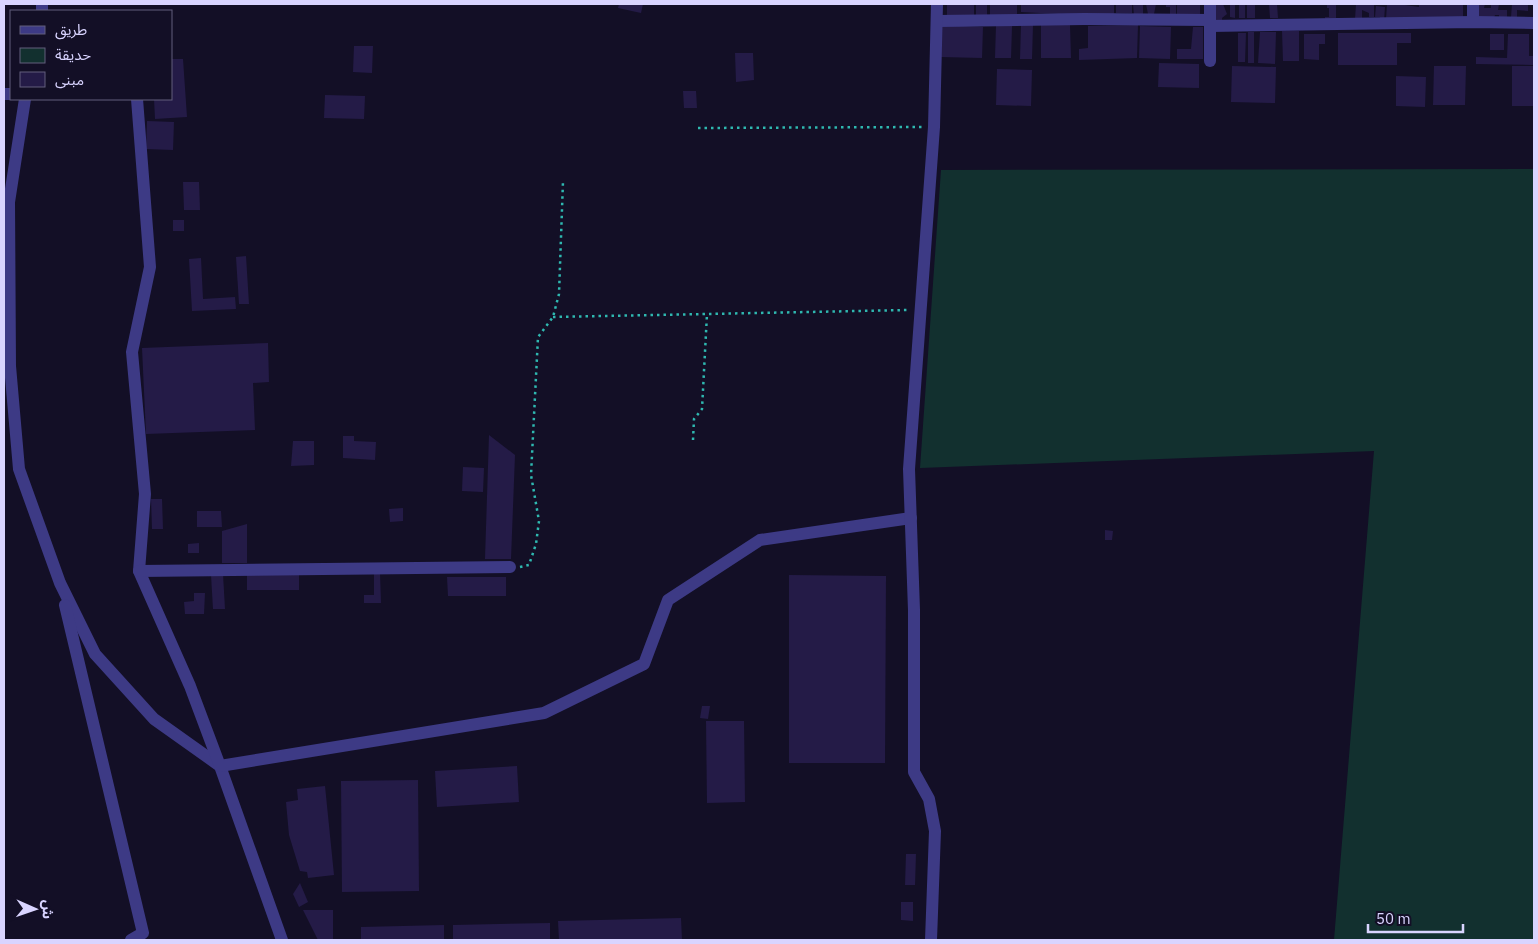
<svg xmlns="http://www.w3.org/2000/svg" width="1538" height="944" font-family="'IBM Plex Sans','Noto Sans Arabic',sans-serif">
  <style>
    .green { fill: #12302f }
    .building { fill: #241b47 }
    .lines { fill: none; stroke-linecap: round; stroke-linejoin: round }
    .path { stroke: #2fb8b0; stroke-width: 2.5; stroke-dasharray: 2.5 4; stroke-linecap: butt }
    .minor { stroke: #3d3a85; stroke-width: 12 }
  </style>
  <rect width="100%" height="100%" fill="#130f26"/>
  <!-- green -->
  <polygon class="green" points="1534,169 1534,940 1334,940 1374,451 920,468 941,170"/>
  <!-- building -->
  <g class="building">
    <polygon points="619,4 643,4 641,13 618,8"/>
    <rect x="947" y="4" width="27" height="15"/>
    <rect x="976" y="4" width="11" height="14"/>
    <rect x="990" y="4" width="27" height="13"/>
    <polygon points="1021,4 1114,4 1114,17 1021,12"/>
    <rect x="1116" y="4" width="16" height="9"/>
    <polygon points="1133,4 1143,4 1143,14 1134,16"/>
    <polygon points="1146,4 1156,4 1154,14 1170,14 1170,7 1166,7 1166,4 1176,4 1176,18 1148,14"/>
    <rect x="1177" y="4" width="23" height="14"/>
    <polygon points="1214,4 1223,4 1227,14 1222,18 1222,23 1213,23"/>
    <polygon points="1230,4 1235,4 1235,18 1230,17"/>
    <rect x="1239" y="4" width="6" height="14"/>
    <polygon points="1269,4 1277,4 1278,18 1270,18"/>
    <polygon points="1327,4 1336,4 1336,20 1325,19 1325,17 1329,17 1329,8 1327,8"/>
    <polygon points="1356,4 1374,4 1374,17 1369,17 1369,13 1362,10 1362,19 1355,19"/>
    <polygon points="1387,4 1405,4 1405,5 1419,7 1419,4 1463,4 1463,20 1386,19"/>
    <polygon points="1479,4 1485,4 1484,8 1491,8 1491,4 1499,4 1498,10 1507,10 1507,18 1499,18 1499,15 1495,15 1494,18 1475,17 1476,8 1479,8"/>
    <polygon points="1512,4 1528,4 1528,11 1517,10 1517,17 1511,17"/>
    <rect x="1247" y="5" width="8" height="13"/>
    <polygon points="1376,6 1385,7 1384,21 1380,21 1380,17 1375,17"/>
    <polygon points="942,25 983,27 982,58 941,57"/>
    <polygon points="996,25 1012,26 1011,58 995,58"/>
    <polygon points="1021,25 1033,25 1032,59 1020,59"/>
    <polygon points="1041,25 1070,25 1071,58 1041,58"/>
    <polygon points="1138,25 1137,58 1079,60 1079,49 1088,48 1088,26"/>
    <polygon points="1140,26 1171,27 1170,59 1139,58"/>
    <polygon points="1193,27 1203,27 1203,59 1177,59 1177,49 1191,49"/>
    <polygon points="1282,31 1299,31 1299,61 1283,61"/>
    <rect x="1248" y="32" width="6" height="31"/>
    <polygon points="1260,32 1276,32 1275,64 1258,63"/>
    <polygon points="1238,33 1246,33 1245,62 1238,62"/>
    <polygon points="1338,33 1411,33 1411,43 1397,43 1397,65 1338,65"/>
    <polygon points="1304,34 1325,34 1325,44 1319,44 1319,60 1304,59"/>
    <rect x="1490" y="34" width="14" height="16"/>
    <polygon points="1508,34 1529,34 1529,56 1534,56 1534,65 1476,64 1476,57 1507,58"/>
    <polygon points="354,46 373,46 372,73 353,72"/>
    <polygon points="735,53 753,53 754,80 736,82"/>
    <polygon points="171,59 183,59 187,117 155,119 154,99 171,99"/>
    <polygon points="1159,63 1199,64 1199,88 1158,87"/>
    <polygon points="1232,66 1276,67 1275,103 1231,102"/>
    <polygon points="1434,66 1466,66 1465,105 1433,105"/>
    <rect x="1512" y="66" width="22" height="40"/>
    <polygon points="997,69 1032,70 1031,106 996,105"/>
    <polygon points="1396,76 1426,77 1425,107 1396,106"/>
    <polygon points="683,91 696,91 697,108 684,108"/>
    <polygon points="325,95 365,96 364,119 324,118"/>
    <polygon points="147,121 174,122 173,150 146,149"/>
    <polygon points="183,182 199,182 200,210 184,210"/>
    <rect x="173" y="220" width="11" height="11"/>
    <polygon points="246,256 249,304 239,304 236,257"/>
    <polygon points="201,258 203,299 235,297 236,309 192,311 189,259"/>
    <polygon points="268,343 269,382 253,383 255,430 146,434 142,348"/>
    <polygon points="489,435 515,455 511,559 485,559"/>
    <polygon points="343,436 354,436 354,441 376,442 375,460 343,458"/>
    <polygon points="293,441 314,441 314,465 291,466"/>
    <polygon points="463,467 484,468 483,492 462,491"/>
    <polygon points="151,499 162,499 163,529 152,529"/>
    <polygon points="403,508 403,521 390,522 389,509"/>
    <polygon points="197,511 221,511 222,527 197,527"/>
    <polygon points="247,524 247,563 222,563 222,531"/>
    <polygon points="1105,530 1113,531 1112,540 1105,540"/>
    <polygon points="199,543 199,553 188,553 188,544"/>
    <rect x="247" y="572" width="52" height="18"/>
    <polygon points="374,573 380,573 381,603 364,603 364,595 374,595"/>
    <polygon points="223,574 225,609 213,609 211,575"/>
    <polygon points="789,575 886,576 885,763 789,763"/>
    <polygon points="447,577 506,577 506,596 448,596"/>
    <polygon points="194,593 205,593 204,614 185,614 184,602 194,601"/>
    <polygon points="702,706 710,706 708,719 700,718"/>
    <polygon points="706,721 744,721 745,802 707,803"/>
    <polygon points="517,766 519,802 437,807 435,771"/>
    <polygon points="418,780 419,891 342,892 341,781"/>
    <polygon points="325,786 334,875 308,878 307,872 300,871 289,835 286,802 298,800 297,789"/>
    <polygon points="906,854 916,854 915,885 905,885"/>
    <polygon points="300,883 308,902 299,907 293,894"/>
    <polygon points="901,902 913,902 913,921 901,920"/>
    <polygon points="303,910 333,910 333,940 318,940"/>
    <polygon points="681,918 682,940 559,940 558,921"/>
    <polygon points="550,923 550,940 453,940 453,925"/>
    <polygon points="444,925 444,940 361,940 361,927"/>
  </g>
  <g class="lines">
    <!-- path -->
    <g class="path">
      <polyline points="698,128 922,127"/>
      <polyline points="553,317 909,310"/>
      <polyline points="693,440 694,419 702,409 707,314"/>
      <polyline points="520,567 529,565 536,544 539,521 531,475 538,337 553,317 559,294 563,181"/>
    </g>
    <!-- minor -->
    <g class="minor">
      <polyline points="42,11 42,4"/>
      <polyline points="937,21 1084,19 1210,20"/>
      <polyline points="1473,22 1473,4"/>
      <polyline points="1210,26 1473,22 1534,23"/>
      <polyline points="1210,61 1210,4"/>
      <polyline points="4,94 11,94"/>
      <polyline points="25,99 9,202 10,366 19,469 60,583 95,654 154,719 220,766 282,940"/>
      <polyline points="137,99 150,267 132,352 145,494 139,571 190,686 220,766 544,713 644,664 668,600 760,540 911,518"/>
      <polyline points="139,571 510,567"/>
      <polyline points="65,605 143,933 131,940"/>
      <polyline points="931,940 935,831 929,799 914,772 914,610 909,469 934,127 937,4"/>
    </g>
  </g>
  <!-- border -->
  <rect width="1538" height="944" fill="none" stroke="#d9d4ff" stroke-width="10"/>
  <!-- legend -->
  <rect x="10" y="10" width="162" height="90" fill="#130f26" stroke="#625e7d"/>
  <rect x="20" y="26" width="25" height="8" fill="#3d3a85" stroke="#625e7d"/>
  <text x="55" y="35" font-size="15" fill="#d9d4ff">طريق</text>
  <rect x="20" y="48" width="25" height="15" fill="#12302f" stroke="#625e7d"/>
  <text x="55" y="60" font-size="15" fill="#d9d4ff">حديقة</text>
  <rect x="20" y="72" width="25" height="15" fill="#241b47" stroke="#625e7d"/>
  <text x="55" y="85" font-size="15" fill="#d9d4ff">مبنى</text>
  <!-- north arrow -->
  <g transform="translate(35 909) rotate(92)" stroke="#130f26" stroke-width="4" paint-order="stroke">
  <path d="M0-4L9 19L0 12L-9 19Z" fill="#d9d4ff"/>
  <text y="-8" font-size="14" font-weight="bold" text-anchor="middle" fill="#d9d4ff">ش</text>
  </g>
  <!-- scale -->
  <path d="M1368 924v8h95v-8" fill="none" stroke="#d9d4ff" stroke-width="2.5"/>
  <text x="1376" y="924" font-size="15" fill="#d9d4ff" stroke="#130f26" stroke-width="4" paint-order="stroke">50 m</text>
</svg>
